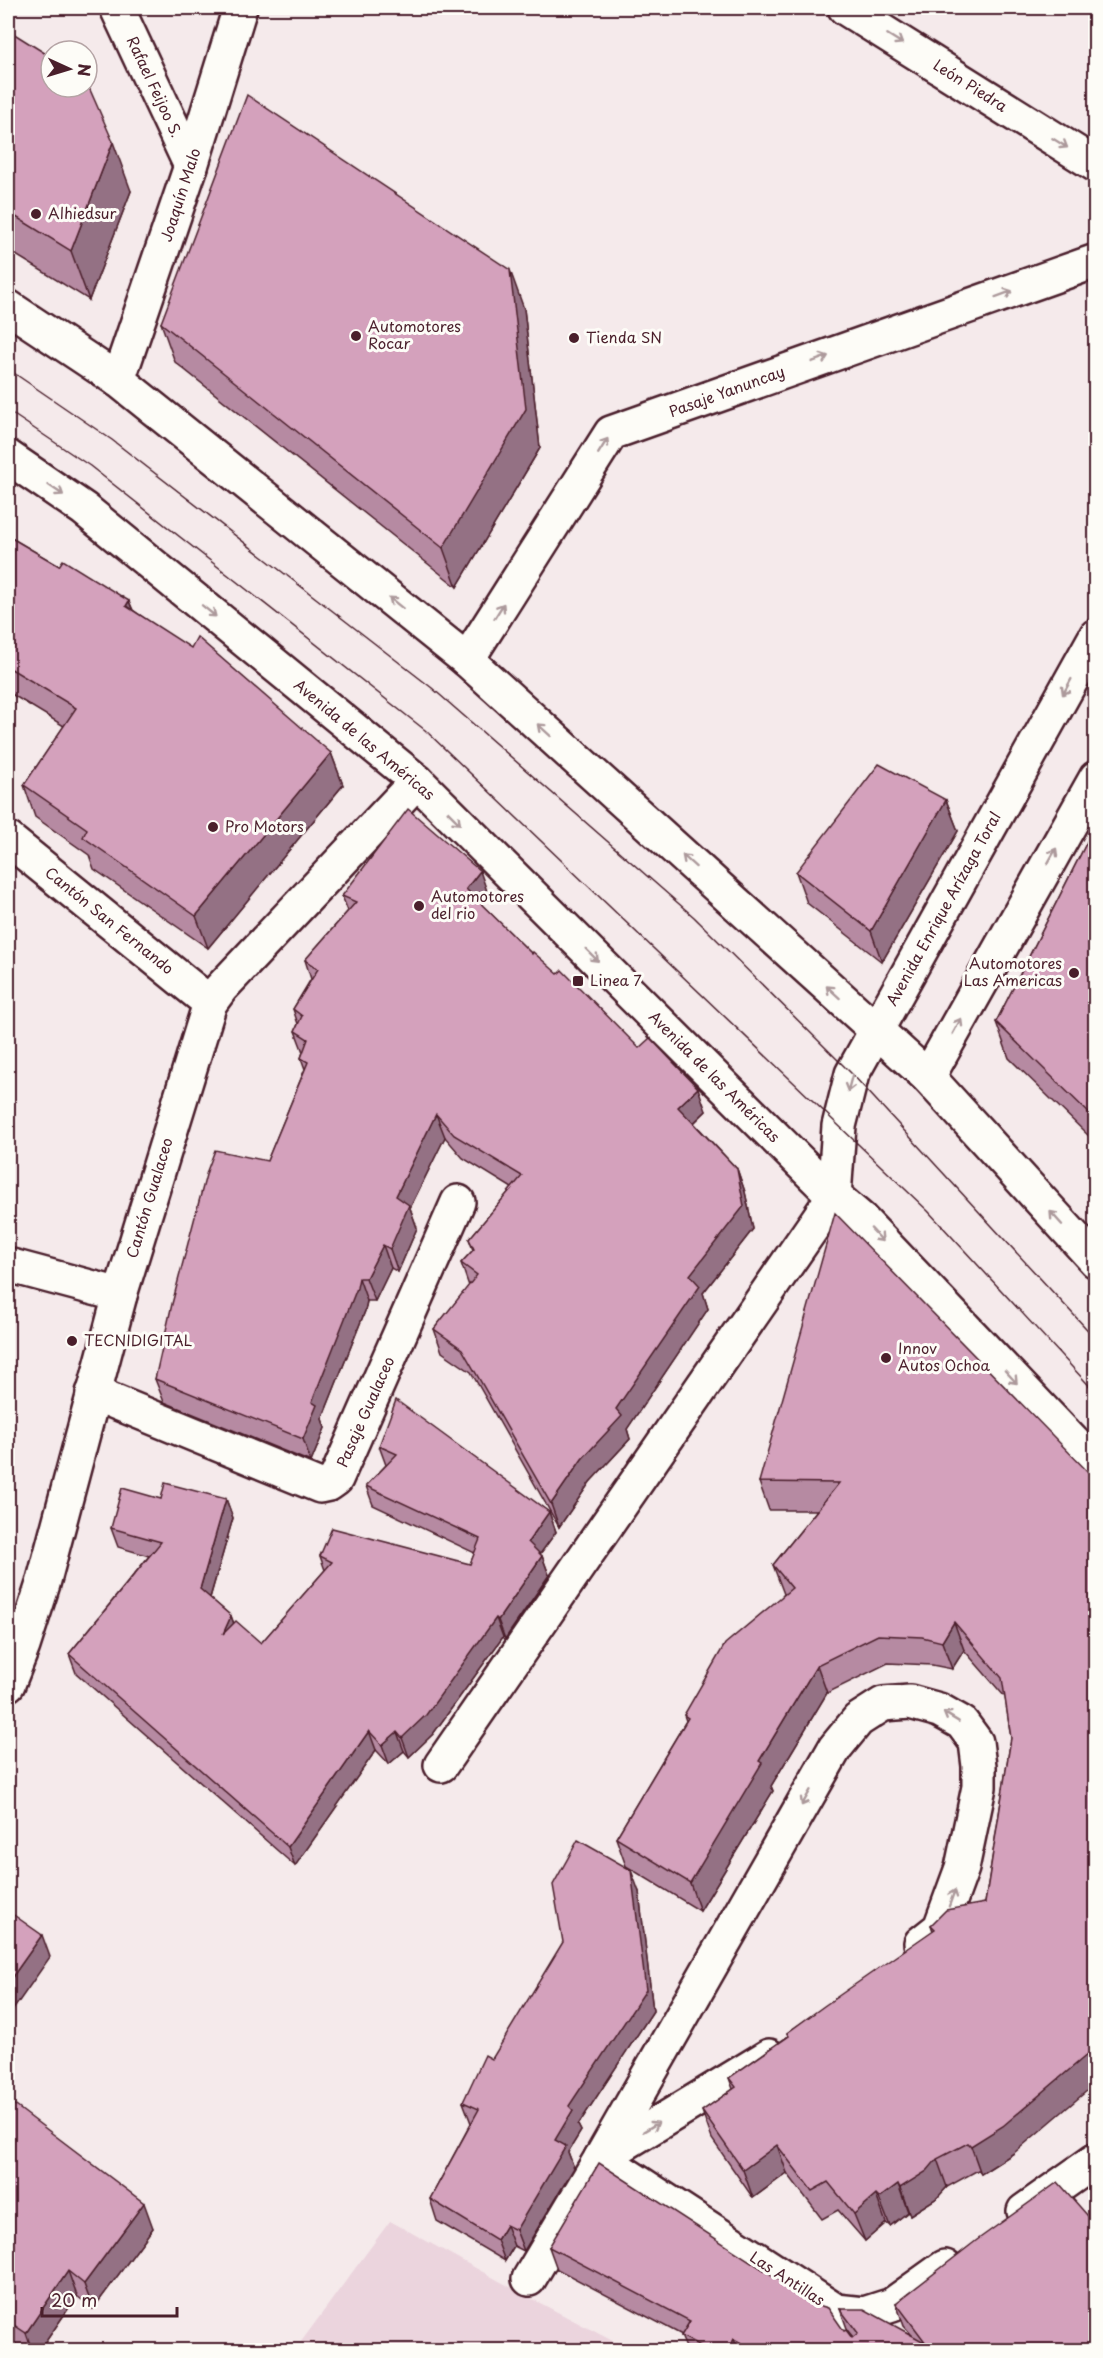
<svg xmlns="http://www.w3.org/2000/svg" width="1103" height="2358" font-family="'Playpen Sans',sans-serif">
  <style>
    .built { fill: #ebd4dd }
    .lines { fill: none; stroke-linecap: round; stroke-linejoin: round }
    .minor-casing { stroke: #4a1f2b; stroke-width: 38 }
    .primary-casing { stroke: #4a1f2b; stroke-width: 38 }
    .minor { stroke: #fdfcf7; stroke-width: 33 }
    .primary { stroke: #fdfcf7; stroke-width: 33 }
    .tram { stroke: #4a1f2b; stroke-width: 1.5 }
    .wall { fill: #b68aa2; stroke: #4a1f2b; stroke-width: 1.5 }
    .shaded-wall { fill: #947184; stroke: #4a1f2b; stroke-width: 1.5 }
    .building { fill: #d4a1bc; stroke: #4a1f2b; stroke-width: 1.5 }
    .oneway { stroke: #ac999b }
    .poi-dot { fill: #4a1f2b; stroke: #fdfcf7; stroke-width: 2 }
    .labels { text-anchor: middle; stroke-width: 6; stroke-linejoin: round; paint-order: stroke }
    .street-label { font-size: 15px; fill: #4a1f2b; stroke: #fdfcf7 }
    .poi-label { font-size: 15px; fill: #4a1f2b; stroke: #fdfcf7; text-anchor: start }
  </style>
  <rect width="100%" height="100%" fill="#f5eaeb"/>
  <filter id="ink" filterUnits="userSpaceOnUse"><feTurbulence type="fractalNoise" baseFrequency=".0167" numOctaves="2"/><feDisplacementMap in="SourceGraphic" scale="12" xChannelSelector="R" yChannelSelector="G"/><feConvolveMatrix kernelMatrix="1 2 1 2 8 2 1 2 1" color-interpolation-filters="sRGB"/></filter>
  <g filter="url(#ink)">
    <!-- built -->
    <polygon class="built" points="390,2221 521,2293 630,2350 295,2350"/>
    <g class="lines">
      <!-- minor casing -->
      <g class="minor-casing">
        <g id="minor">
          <polyline points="117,8 191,166"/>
          <polyline points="845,8 1096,165"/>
          <polyline points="118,380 191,166 240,8"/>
          <polyline points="467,660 611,433 1096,261"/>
          <polyline points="8,839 210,1003"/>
          <polyline points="8,1265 120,1295"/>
          <polyline points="93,1393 320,1486 329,1484 336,1479 458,1202"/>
          <polyline points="8,1684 23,1646 43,1584 120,1295 210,1003 221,988 417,781"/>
          <polyline points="441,1765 834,1196"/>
          <polyline points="601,2158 769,2056"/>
          <polyline points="601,2158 836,2311 864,2314 892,2305 945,2267"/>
          <polyline points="1024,2211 1096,2160"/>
          <polyline points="529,2279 601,2158 835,1748 858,1720 883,1704 910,1702 939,1710 962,1723 976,1742 979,1766 979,1787 962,1868 940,1928 921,1943"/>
        </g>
      </g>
      <!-- primary casing -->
      <g class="primary-casing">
        <g id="primary">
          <polyline points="8,307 118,380 467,660 928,1077 1096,1261"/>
          <polyline points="8,457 84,509 417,781 834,1196 861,1219 1096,1466"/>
          <polyline points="928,1077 1096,778"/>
          <polyline points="834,1196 839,1126 852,1074 1096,636"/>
        </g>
      </g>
      <!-- minor -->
      <use href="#minor" class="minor"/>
      <!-- primary -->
      <use href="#primary" class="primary"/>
      <!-- tram -->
      <g class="tram">
        <polyline points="8,369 112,440 432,688 694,917 852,1074 1096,1339"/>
        <polyline points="8,411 90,466 425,730 928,1211 1096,1393"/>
      </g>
    </g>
    <!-- wall -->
    <g class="wall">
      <polygon points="8,30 131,191 89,300 8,250"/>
      <polygon points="524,309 540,448 457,587 175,362 161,323"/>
      <polygon points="8,536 59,566 129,601 133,610 331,753 343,785 208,948 94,869 89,855 35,817 24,785 64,726 8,692"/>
      <polygon points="946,800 958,831 882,962 807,903 796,872"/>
      <polygon points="1095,826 1095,1142 1009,1058 996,1022"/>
      <polygon points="488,894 481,904 532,954 639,1048 706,1111 694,1123 737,1169 745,1192 753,1229 703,1293 708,1309 627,1429 630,1439 590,1482 559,1527 471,1372 442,1352 434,1329 469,1286 461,1263 473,1250 469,1239 512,1188 463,1158 445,1137 410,1208 417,1228 398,1272 391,1268 375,1301 367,1301 365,1311 322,1419 325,1428 311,1462 164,1402 155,1379 267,1161 305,1069 301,1058 303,1052 295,1031 298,1024 293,1009 311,979 305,960 348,911 342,896"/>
      <polygon points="379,1446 549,1512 556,1532 540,1554 542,1556 549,1575 505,1639 503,1637 433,1734 409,1757 404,1751 389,1764 376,1750 295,1866 76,1673 69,1654 149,1556 118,1547 111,1528 161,1499 226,1499 233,1518 210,1598 231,1616 234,1624 261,1643 325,1570 320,1556 470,1564 475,1553 373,1505 366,1486 386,1465"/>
      <polygon points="1095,1479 1014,2153 981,2174 978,2170 947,2187 937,2198 910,2215 908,2212 890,2226 886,2223 865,2241 838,2210 822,2219 787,2173 753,2198 712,2139 702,2111 733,2089 729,2078 788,2036 787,2033 933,1931 931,1925 985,1903 1011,1738 1005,1697 964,1650 952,1669 932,1665 888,1663 827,1693 771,1786 773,1791 700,1911 626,1866 616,1838 686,1721 684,1715 784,1594 773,1565 817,1510 769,1510 759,1482"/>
      <polygon points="639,1892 653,2011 578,2125 581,2131 568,2152 574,2168 524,2251 514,2246 505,2261 437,2221 430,2199 471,2123 463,2102 492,2059"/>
      <polygon points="8,2100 153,2228 93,2309 77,2296 40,2350 24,2350 8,2339"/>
      <polygon points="549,2247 844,2331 852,2338 853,2337 848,2331 840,2309 911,2334 904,2326 896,2303 1095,2350 687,2350 681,2336 682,2335 557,2269"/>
    </g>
    <!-- shaded-wall -->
    <g class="shaded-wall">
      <polygon points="113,142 131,191 89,300 71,251"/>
      <polygon points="510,270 524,309 540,448 457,587 443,548"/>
      <polygon points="129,601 141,633 126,606"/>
      <polygon points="331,753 343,785 208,948 196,916"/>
      <polygon points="946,800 958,831 882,962 871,931"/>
      <polygon points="480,871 488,894 475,912 466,889"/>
      <polygon points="698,1088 706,1111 686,1130 678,1107"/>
      <polygon points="436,1114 445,1137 410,1208 417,1228 398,1272 390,1249 396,1196"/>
      <polygon points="737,1169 745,1192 753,1229 703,1293 708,1309 627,1429 630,1439 590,1482 559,1527 551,1504 616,1409 690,1275"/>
      <polygon points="383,1245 391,1268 375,1301 366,1278"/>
      <polygon points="359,1278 367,1301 365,1311 322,1419 325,1428 311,1462 303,1439 312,1402"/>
      <polygon points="226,1499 233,1518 207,1608 200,1589"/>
      <polygon points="549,1512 556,1532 535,1561 528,1542"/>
      <polygon points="542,1556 549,1575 505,1639 498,1620"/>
      <polygon points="231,1616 238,1635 223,1634"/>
      <polygon points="496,1618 503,1637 433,1734 409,1757 402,1738"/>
      <polygon points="954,1622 964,1650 952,1669 942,1642"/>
      <polygon points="817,1665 827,1693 771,1786 773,1791 700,1911 690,1883 759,1761"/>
      <polygon points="369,1731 376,1750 295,1866 288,1847"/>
      <polygon points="397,1732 404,1751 389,1764 382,1745"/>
      <polygon points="631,1870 639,1892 653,2011 578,2125 581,2131 568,2152 574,2168 524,2251 516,2230 555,2140 569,2106"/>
      <polygon points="42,1935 50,1957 8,2017 8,1983"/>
      <polygon points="1095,2048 1095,2084 1014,2153 981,2174 971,2146"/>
      <polygon points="777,2145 787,2173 753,2198 743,2170"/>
      <polygon points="937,2159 947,2187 937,2198 910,2215 900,2188"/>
      <polygon points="898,2184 908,2212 890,2226 879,2198"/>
      <polygon points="876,2195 886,2223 865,2241 854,2214"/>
      <polygon points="144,2203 153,2228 93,2309 84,2284"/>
      <polygon points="506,2225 514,2246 505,2261 497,2240"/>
      <polygon points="68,2271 77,2296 40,2350 32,2350 26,2333"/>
      <polygon points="734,2339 738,2350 728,2350"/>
    </g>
    <!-- building -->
    <g class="building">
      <polygon points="8,30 51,57 51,87 87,87 87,83 113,142 71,251 8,212"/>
      <polygon points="247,95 510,270 526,409 443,548 161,323"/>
      <polygon points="8,536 59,566 63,560 129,601 126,606 191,648 197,637 331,753 196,916 83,837 87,829 24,785 76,708 8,667"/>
      <polygon points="879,764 946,800 871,931 796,872"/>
      <polygon points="408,809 480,871 466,889 532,954 533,952 558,974 562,970 639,1048 650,1038 698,1088 678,1107 737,1169 744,1206 690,1275 700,1286 616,1409 622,1416 582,1459 551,1504 462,1349 434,1329 477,1275 461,1263 474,1249 469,1239 522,1176 454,1135 436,1114 396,1196 409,1205 390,1249 383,1245 366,1278 359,1278 357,1288 312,1402 317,1405 303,1439 155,1379 172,1304 207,1171 215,1150 267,1161 308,1062 301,1058 308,1039 295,1031 302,1016 293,1009 318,969 305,960 356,902 342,896"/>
      <polygon points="1095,826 1095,1119 996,1022"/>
      <polygon points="835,1213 1095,1479 1095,2048 1003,2126 971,2146 968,2143 937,2159 927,2171 900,2188 898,2184 879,2198 876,2195 854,2214 828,2182 812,2191 777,2145 743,2170 702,2111 736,2087 729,2078 789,2036 787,2033 824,2006 935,1929 931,1925 946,1910 985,1903 1011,1738 1002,1678 954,1622 942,1642 922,1637 878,1635 817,1665 759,1761 762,1763 690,1883 616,1838 688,1718 684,1715 725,1644 792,1588 773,1565 839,1483 759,1482"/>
      <polygon points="396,1400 549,1512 528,1542 542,1556 498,1620 496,1618 426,1715 402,1738 397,1732 382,1745 369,1731 288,1847 69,1654 161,1542 111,1528 122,1488 161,1499 165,1483 226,1499 200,1589 231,1616 223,1634 236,1621 261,1643 332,1562 320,1556 332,1528 470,1564 480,1539 366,1486 397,1454 379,1446"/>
      <polygon points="578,1840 631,1870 646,1990 569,2106 573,2110 555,2140 566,2146 516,2230 506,2225 497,2240 430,2199 479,2109 463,2102 485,2055 492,2059 563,1942 553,1885"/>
      <polygon points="8,1911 42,1935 8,1983"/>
      <polygon points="8,2100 144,2203 84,2284 68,2271 26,2333 8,2321"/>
      <polygon points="599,2163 818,2305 828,2308 844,2331 846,2330 852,2338 858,2333 840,2309 864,2309 926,2343 896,2303 977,2240 1058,2182 1095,2224 1095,2350 755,2350 734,2339 728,2350 708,2350 681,2336 690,2321 549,2247"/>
    </g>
    <!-- one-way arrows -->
    <defs><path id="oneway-shaft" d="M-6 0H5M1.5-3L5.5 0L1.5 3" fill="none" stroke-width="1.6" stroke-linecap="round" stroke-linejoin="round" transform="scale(1.5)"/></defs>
    <g class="oneway">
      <use href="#oneway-shaft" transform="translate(895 39) rotate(32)"/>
      <use href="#oneway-shaft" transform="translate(1060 143) rotate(32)"/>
      <use href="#oneway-shaft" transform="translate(1004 294) rotate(-20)"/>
      <use href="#oneway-shaft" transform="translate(820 359) rotate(-20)"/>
      <use href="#oneway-shaft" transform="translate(603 446) rotate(-58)"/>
      <use href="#oneway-shaft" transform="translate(56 490) rotate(34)"/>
      <use href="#oneway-shaft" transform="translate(396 603) rotate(-141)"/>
      <use href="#oneway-shaft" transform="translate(209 611) rotate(39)"/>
      <use href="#oneway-shaft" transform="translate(499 611) rotate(-58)"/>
      <use href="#oneway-shaft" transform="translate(1067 687) rotate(119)"/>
      <use href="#oneway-shaft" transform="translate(544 730) rotate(-138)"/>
      <use href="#oneway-shaft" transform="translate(454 818) rotate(45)"/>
      <use href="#oneway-shaft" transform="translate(1052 856) rotate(-61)"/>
      <use href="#oneway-shaft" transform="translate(689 861) rotate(-138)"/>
      <use href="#oneway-shaft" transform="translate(592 955) rotate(45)"/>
      <use href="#oneway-shaft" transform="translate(833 992) rotate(-138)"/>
      <use href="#oneway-shaft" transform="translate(957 1026) rotate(-61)"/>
      <use href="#oneway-shaft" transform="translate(850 1083) rotate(105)"/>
      <use href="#oneway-shaft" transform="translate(1056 1218) rotate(-132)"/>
      <use href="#oneway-shaft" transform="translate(877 1235) rotate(47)"/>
      <use href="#oneway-shaft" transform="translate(1011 1377) rotate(47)"/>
      <use href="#oneway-shaft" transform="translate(951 1717) rotate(-149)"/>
      <use href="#oneway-shaft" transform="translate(806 1798) rotate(120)"/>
      <use href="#oneway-shaft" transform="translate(952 1898) rotate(-70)"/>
      <use href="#oneway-shaft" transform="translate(651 2127) rotate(-31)"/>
    </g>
  </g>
  <!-- markers -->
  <g class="poi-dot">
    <circle cx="36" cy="214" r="6"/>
    <circle cx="356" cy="336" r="6"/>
    <circle cx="574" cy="338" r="6"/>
    <circle cx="213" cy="827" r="6"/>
    <circle cx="419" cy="906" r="6"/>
    <circle cx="1074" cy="973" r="6"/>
    <rect x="572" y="975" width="12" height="12" rx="3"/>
    <circle cx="72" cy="1341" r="6"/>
    <circle cx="886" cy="1358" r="6"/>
  </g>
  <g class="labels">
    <!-- street labels -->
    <g class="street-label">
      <text transform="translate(970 86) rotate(32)" y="5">León Piedra</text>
      <text transform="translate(154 87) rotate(65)" y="5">Rafael Feijoo S.</text>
      <text transform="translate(181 195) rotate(-72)" y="5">Joaquín Malo</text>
      <text transform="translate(727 392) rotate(-20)" y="5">Pasaje Yanuncay</text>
      <text transform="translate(364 740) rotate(40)" y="5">Avenida de las Américas</text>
      <text transform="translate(944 909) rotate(-61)" y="5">Avenida Enrique Arízaga Toral</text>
      <text transform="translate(109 921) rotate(39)" y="5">Cantón San Fernando</text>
      <text transform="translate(714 1077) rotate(45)" y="5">Avenida de las Américas</text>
      <text transform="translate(150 1198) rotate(-73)" y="5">Cantón Gualaceo</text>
      <text transform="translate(366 1412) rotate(-66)" y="5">Pasaje Gualaceo</text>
      <text transform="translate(787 2279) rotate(33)" y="5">Las Antillas</text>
    </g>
    <!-- poi labels -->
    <g class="poi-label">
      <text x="48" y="219">Alhiedsur</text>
      <text x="368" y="332">Automotores<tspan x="368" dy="17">Rocar</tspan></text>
      <text x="586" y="343">Tienda SN</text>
      <text x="225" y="832">Pro Motors</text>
      <text x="431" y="902">Automotores<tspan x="431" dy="17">del rio</tspan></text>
      <text x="1062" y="969" text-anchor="end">Automotores<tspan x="1062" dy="17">Las Americas</tspan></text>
      <text x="590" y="986">Linea 7</text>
      <text x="84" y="1346">TECNIDIGITAL</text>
      <text x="898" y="1354">Innov<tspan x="898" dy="17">Autos Ochoa</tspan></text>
    </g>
  </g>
  <!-- margin -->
  <rect width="1103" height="2358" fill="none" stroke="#fdfcf7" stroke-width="30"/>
  <rect x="15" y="15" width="1073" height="2328" fill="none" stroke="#4a1f2b" stroke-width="2" filter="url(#ink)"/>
  <!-- north arrow -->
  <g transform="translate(69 69) rotate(94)"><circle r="28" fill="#fdfcf7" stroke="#b5a4a5" stroke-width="1.5"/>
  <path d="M0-4.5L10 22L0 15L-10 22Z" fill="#4a1f2b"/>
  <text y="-9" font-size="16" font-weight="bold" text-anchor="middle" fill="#4a1f2b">N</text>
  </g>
  <!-- scale -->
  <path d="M42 2307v9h135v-9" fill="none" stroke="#4a1f2b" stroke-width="3"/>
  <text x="51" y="2307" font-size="18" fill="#4a1f2b" stroke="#fdfcf7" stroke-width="4.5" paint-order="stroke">20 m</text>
</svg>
